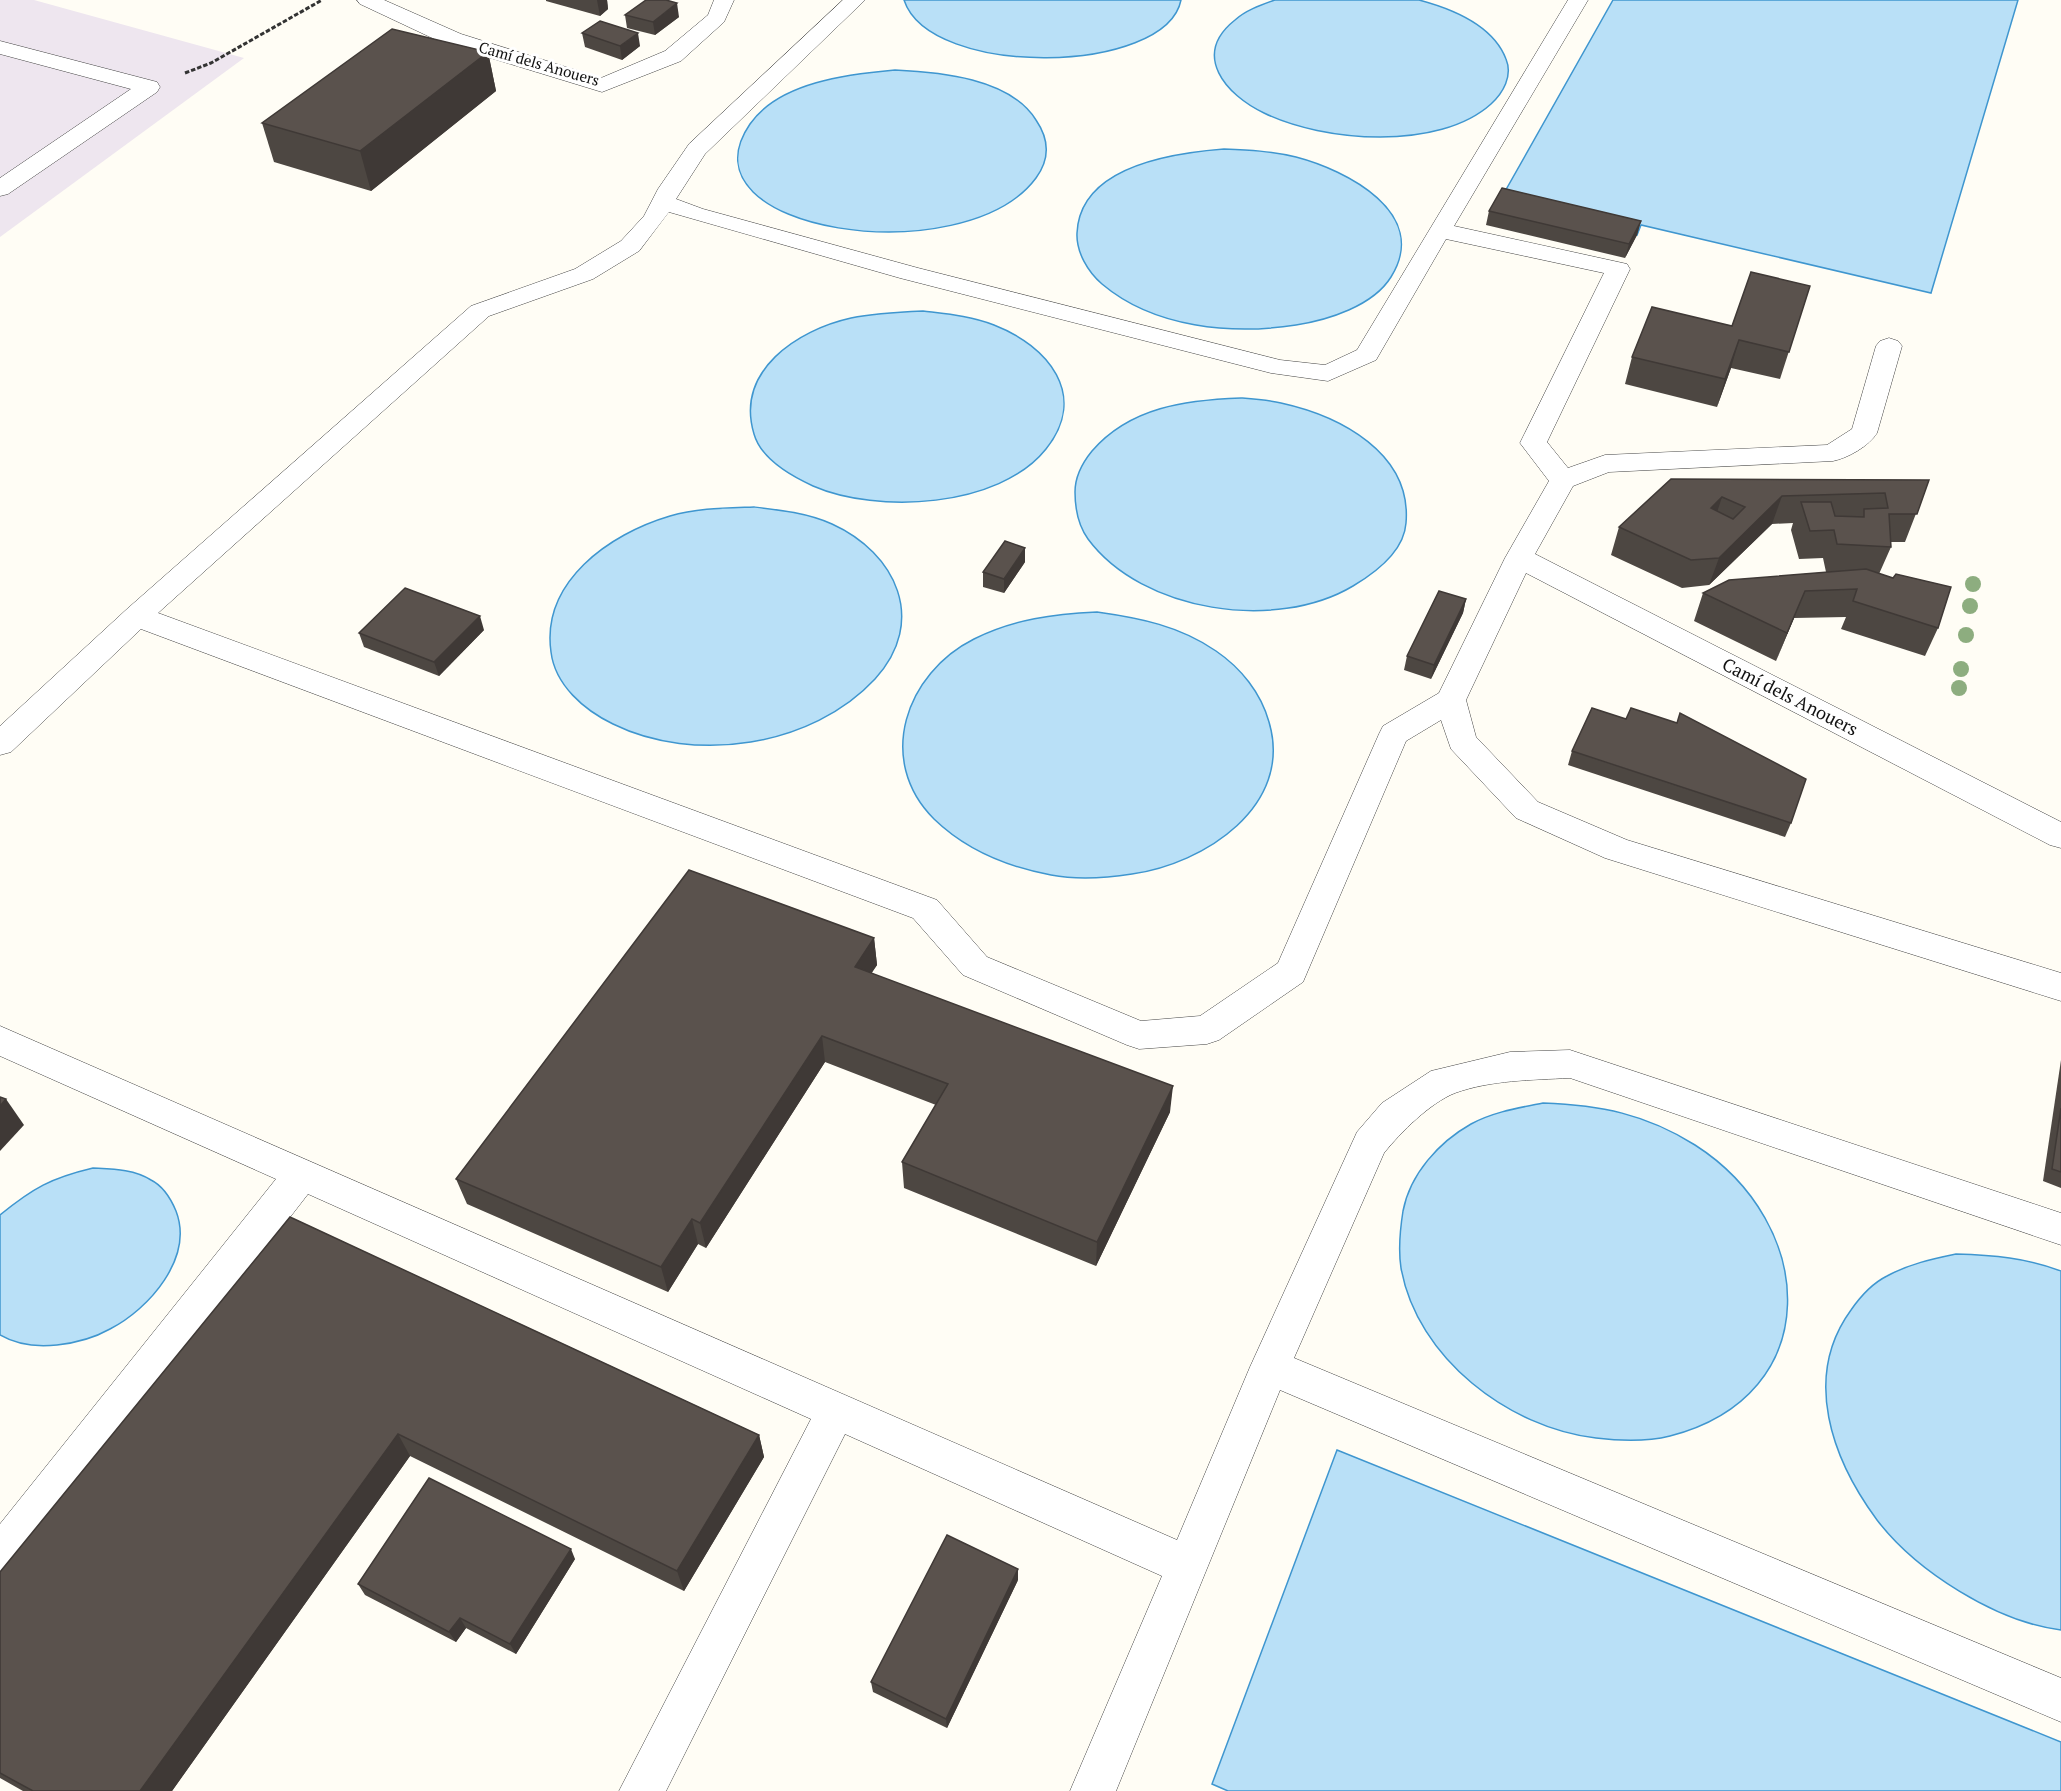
<svg xmlns="http://www.w3.org/2000/svg" width="2061" height="1791" font-family="'PT Serif',serif">
  <style>
    .industrial { fill: #eee6ef }
    .water { fill: #b9e0f7; stroke: #3f96cf; stroke-width: 1.5 }
    .lines { fill: none; stroke-linecap: round; stroke-linejoin: round }
    .minor-casing { stroke: #444; stroke-width: 1 }
    .path { stroke: #333; stroke-width: 3; stroke-dasharray: 4.5 2; stroke-linecap: butt }
    .minor { fill: #fff; fill-rule: evenodd }
    .tree { fill: #8dad7f }
    .wall { fill: #4d4742 }
    .shaded-wall { fill: #3f3936 }
    .building { fill: #5a524d; stroke: #3f3936; stroke-width: 1.5; fill-rule: evenodd }
    .labels { text-anchor: middle; stroke-width: 6; stroke-linejoin: round; paint-order: stroke }
    .far-street-label { font-size: 15px; fill: #111; stroke: #fff }
    .street-label { font-size: 18px; fill: #111; stroke: #fff }
  </style>
  <rect width="100%" height="100%" fill="#fffdf5"/>
  <!-- industrial -->
  <polygon class="industrial" points="0,0 34,0 244,58 0,237"/>
  <!-- water -->
  <g class="water">
    <path d="M904,0H1181C1166,75 930,79 904,0Z"/>
    <path d="M1275,0H1419C1453,9 1493,25 1506,59C1513,76 1503,93 1491,104C1439,151 1323,142 1264,113C1226,95 1191,55 1235,20C1246,10 1261,5 1275,0Z"/>
    <polygon points="1613,0 2018,0 1931,293 1641,225 1637,235 1499,202"/>
    <path d="M895,70C939,72 1010,78 1036,120C1049,139 1050,159 1036,178C965,274 675,233 750,124C779,82 849,74 895,70Z"/>
    <path d="M1224,149C1248,150 1272,151 1296,157C1346,170 1431,213 1391,277C1373,306 1328,320 1296,325C1232,335 1154,328 1102,284C1088,272 1076,252 1077,233C1080,166 1172,153 1224,149Z"/>
    <path d="M923,311C947,314 971,316 994,325C1048,346 1089,395 1046,449C999,508 877,514 813,486C791,476 761,459 754,434C735,371 797,330 851,318C875,313 899,312 923,311Z"/>
    <path d="M1241,398C1254,399 1268,400 1281,403C1340,416 1412,453 1406,523C1404,552 1375,573 1353,586C1276,632 1142,612 1088,539C1078,525 1075,508 1075,492C1075,477 1083,462 1092,451C1130,407 1186,400 1241,398Z"/>
    <path d="M754,507C780,510 807,513 832,524C896,553 928,621 875,679C812,747 694,764 613,724C584,710 555,685 551,652C541,582 609,534 670,516C697,508 726,508 754,507Z"/>
    <path d="M1097,612C1140,618 1180,626 1216,651C1241,668 1261,693 1269,722C1294,806 1204,864 1132,874C1106,878 1078,880 1051,875C1008,867 966,850 934,819C875,760 906,673 974,639C1014,619 1054,614 1097,612Z"/>
    <path d="M1543,1103C1600,1105 1646,1114 1695,1145C1817,1223 1828,1395 1670,1436C1646,1442 1620,1441 1596,1438C1509,1428 1417,1358 1401,1268C1398,1249 1400,1230 1403,1211C1410,1174 1439,1142 1471,1124C1493,1112 1518,1108 1543,1103Z"/>
    <path d="M93,1168C112,1169 134,1169 151,1180C163,1186 171,1199 176,1211C194,1258 149,1309 110,1329C94,1338 75,1343 57,1345C38,1347 17,1345 0,1335V1215C33,1188 51,1178 93,1168Z"/>
    <path d="M1956,1254C1993,1255 2027,1258 2061,1271V1630C1996,1622 1916,1571 1877,1520C1832,1459 1802,1377 1851,1310C1860,1297 1873,1283 1887,1276C1909,1264 1932,1259 1956,1254Z"/>
    <polygon points="1337,1450 2061,1742 2061,1791 1228,1791 1212,1784"/>
  </g>
  <g class="lines">
    <!-- minor casing -->
    <g class="minor-casing">
      <g id="minor">
        <polygon points="357,0 384,0 461,34 601,78 665,51 708,15 714,0 734,0 724,22 681,61 602,92 445,44 360,4"/>
        <path d="M843,0H865L705,154L676,199L703,209L918,268L1280,360L1325,365L1357,350L1568,0H1588L1454,226L1618,262L1627,264L1630,269L1547,442L1568,468L1605,455L1827,445L1852,429L1876,346L1880,341L1889,338L1898,341L1902,346L1877,433C1869,446 1848,458 1833,461L1609,472L1573,486L1535,554L2061,822V848L2050,845L1526,573L1466,700L1476,737L1538,802L1627,840L2061,973V1001L1605,858L1516,818L1451,749L1441,720L1406,741L1303,982L1219,1040L1207,1044L1139,1049L1127,1045L963,975L913,918L141,629L11,752L0,755V726L127,609L471,306L575,269L621,241L644,216L658,189L689,144ZM669,212L900,278L1271,373L1328,381L1376,360L1446,239L1604,273L1520,443L1549,481L1505,558L1439,693L1383,726L1379,734L1278,963L1200,1016L1141,1021L987,957L937,900L158,613L489,316L593,279L639,251Z"/>
        <polygon points="0,41 157,82 160,87 157,92 8,194 0,196 0,178 131,89 0,54"/>
        <path d="M0,1026L1177,1540L1250,1367L1357,1132L1382,1103L1431,1071L1510,1052L1570,1050L2061,1213V1245L1570,1078C1532,1080 1491,1080 1455,1093C1430,1103 1401,1132 1384,1153L1294,1358L2061,1678V1722L1280,1390L1116,1791H1070L1162,1576L845,1434L666,1791H619L811,1419L308,1194L15,1572L0,1578V1524L276,1179L0,1056Z"/>
      </g>
    </g>
    <!-- path -->
    <polyline class="path" points="185,73 211,63 322,0"/>
    <!-- minor -->
    <use href="#minor" class="minor"/>
  </g>
  <!-- trees -->
  <g class="tree">
    <circle cx="1973" cy="584" r="8"/>
    <circle cx="1970" cy="606" r="8"/>
    <circle cx="1966" cy="635" r="8"/>
    <circle cx="1961" cy="669" r="8"/>
    <circle cx="1959" cy="688" r="8"/>
  </g>
  <!-- wall -->
  <g class="wall">
    <polygon points="546,0 607,0 608,9 600,16 546,1"/>
    <polygon points="625,15 679,17 655,35 627,28"/>
    <polygon points="582,33 640,46 622,60 585,47"/>
    <polygon points="488,52 496,91 371,191 274,162 262,123"/>
    <polygon points="1489,211 1641,221 1637,235 1625,258 1486,225"/>
    <polygon points="1810,286 1780,379 1731,368 1717,407 1625,384 1632,357 1732,326"/>
    <polygon points="1671,479 1929,480 1905,542 1890,542 1891,547 1879,574 1938,628 1925,656 1841,629 1846,617 1794,618 1776,661 1694,621 1703,593 1831,572 1826,572 1823,558 1799,559 1791,530 1793,523 1772,524 1709,585 1682,588 1611,555 1619,527"/>
    <polygon points="1025,562 1004,593 983,587 983,572"/>
    <polygon points="1466,599 1463,613 1431,679 1404,670 1407,656"/>
    <polygon points="484,630 439,676 364,647 359,633"/>
    <polygon points="1572,751 1791,823 1785,837 1568,765"/>
    <polygon points="874,938 877,965 871,973 1170,1112 1096,1266 904,1188 902,1162 936,1105 825,1062 706,1248 698,1244 668,1292 467,1204 456,1179"/>
    <polygon points="2061,1060 2061,1188 2043,1181"/>
    <polygon points="290,1217 759,1435 764,1457 684,1591 410,1456 172,1791 23,1791 0,1778 0,1572"/>
    <polygon points="575,1559 516,1654 466,1628 456,1642 365,1595 358,1584"/>
    <polygon points="1018,1580 947,1728 873,1692 871,1682"/>
  </g>
  <!-- shaded-wall -->
  <g class="shaded-wall">
    <polygon points="597,0 607,0 608,9 600,16"/>
    <polygon points="677,3 679,17 655,35 653,22"/>
    <polygon points="638,33 640,46 622,60 620,46"/>
    <polygon points="488,52 496,91 371,191 360,151"/>
    <polygon points="1641,221 1637,235 1625,258 1629,244"/>
    <polygon points="1739,340 1731,368 1717,407 1725,379"/>
    <polygon points="1782,496 1772,524 1709,585 1719,558"/>
    <polygon points="1722,497 1713,525 1711,508"/>
    <polygon points="1025,548 1025,562 1004,593 1004,579"/>
    <polygon points="1805,591 1794,618 1776,661 1787,633"/>
    <polygon points="1466,599 1463,613 1431,679 1434,665"/>
    <polygon points="480,616 484,630 439,676 434,662"/>
    <polygon points="874,938 877,965 858,994 855,967"/>
    <polygon points="822,1036 825,1062 706,1248 700,1223"/>
    <polygon points="1173,1086 1170,1112 1096,1266 1097,1242"/>
    <polygon points="6,1099 24,1125 0,1151 0,1106"/>
    <polygon points="692,1219 698,1244 668,1292 661,1267"/>
    <polygon points="398,1434 410,1456 172,1791 140,1791"/>
    <polygon points="759,1435 764,1457 684,1591 677,1571"/>
    <polygon points="571,1549 575,1559 516,1654 510,1644"/>
    <polygon points="1018,1569 1018,1580 947,1728 946,1719"/>
    <polygon points="460,1618 466,1628 456,1642 449,1632"/>
  </g>
  <!-- building -->
  <g class="building">
    <polygon points="646,0 666,0 677,3 653,22 625,15"/>
    <polygon points="600,21 638,33 620,46 582,33"/>
    <polygon points="392,29 488,52 360,151 262,123"/>
    <polygon points="1502,188 1641,221 1629,244 1489,211"/>
    <polygon points="1751,272 1810,286 1789,352 1739,340 1725,379 1632,357 1652,307 1732,326"/>
    <path d="M1671,479L1929,480L1917,514H1889L1891,547L1837,544L1834,530L1810,531L1801,502H1831L1835,516L1864,517V509L1888,508L1885,493L1782,496L1719,558L1691,560L1619,527ZM1722,497L1745,507L1733,519L1711,508Z"/>
    <polygon points="1005,541 1025,548 1004,579 983,572"/>
    <polygon points="1866,569 1893,578 1896,574 1951,587 1938,628 1853,601 1857,589 1805,591 1787,633 1703,593 1729,580"/>
    <polygon points="405,588 480,616 434,662 359,633"/>
    <polygon points="1439,591 1466,599 1434,665 1407,656"/>
    <polygon points="1592,708 1626,719 1631,708 1677,723 1680,713 1806,779 1791,823 1572,751"/>
    <polygon points="689,870 874,938 855,967 1173,1086 1097,1242 902,1162 948,1084 822,1036 700,1223 692,1219 661,1267 456,1179"/>
    <polygon points="0,1097 6,1099 0,1106"/>
    <polygon points="2061,1108 2061,1172 2052,1169"/>
    <polygon points="290,1217 759,1435 677,1571 398,1434 140,1791 33,1791 0,1773 0,1572"/>
    <polygon points="429,1478 571,1549 510,1644 460,1618 449,1632 358,1584"/>
    <polygon points="947,1535 1018,1569 946,1719 871,1682"/>
  </g>
  <g class="labels">
    <!-- far-street labels -->
    <g class="far-street-label">
      <text transform="translate(539 64) rotate(16)" y="5">Camí dels Anouers</text>
    </g>
    <!-- street labels -->
    <g class="street-label">
      <text transform="translate(1790 697) rotate(27)" y="6">Camí dels Anouers</text>
    </g>
  </g>
</svg>
